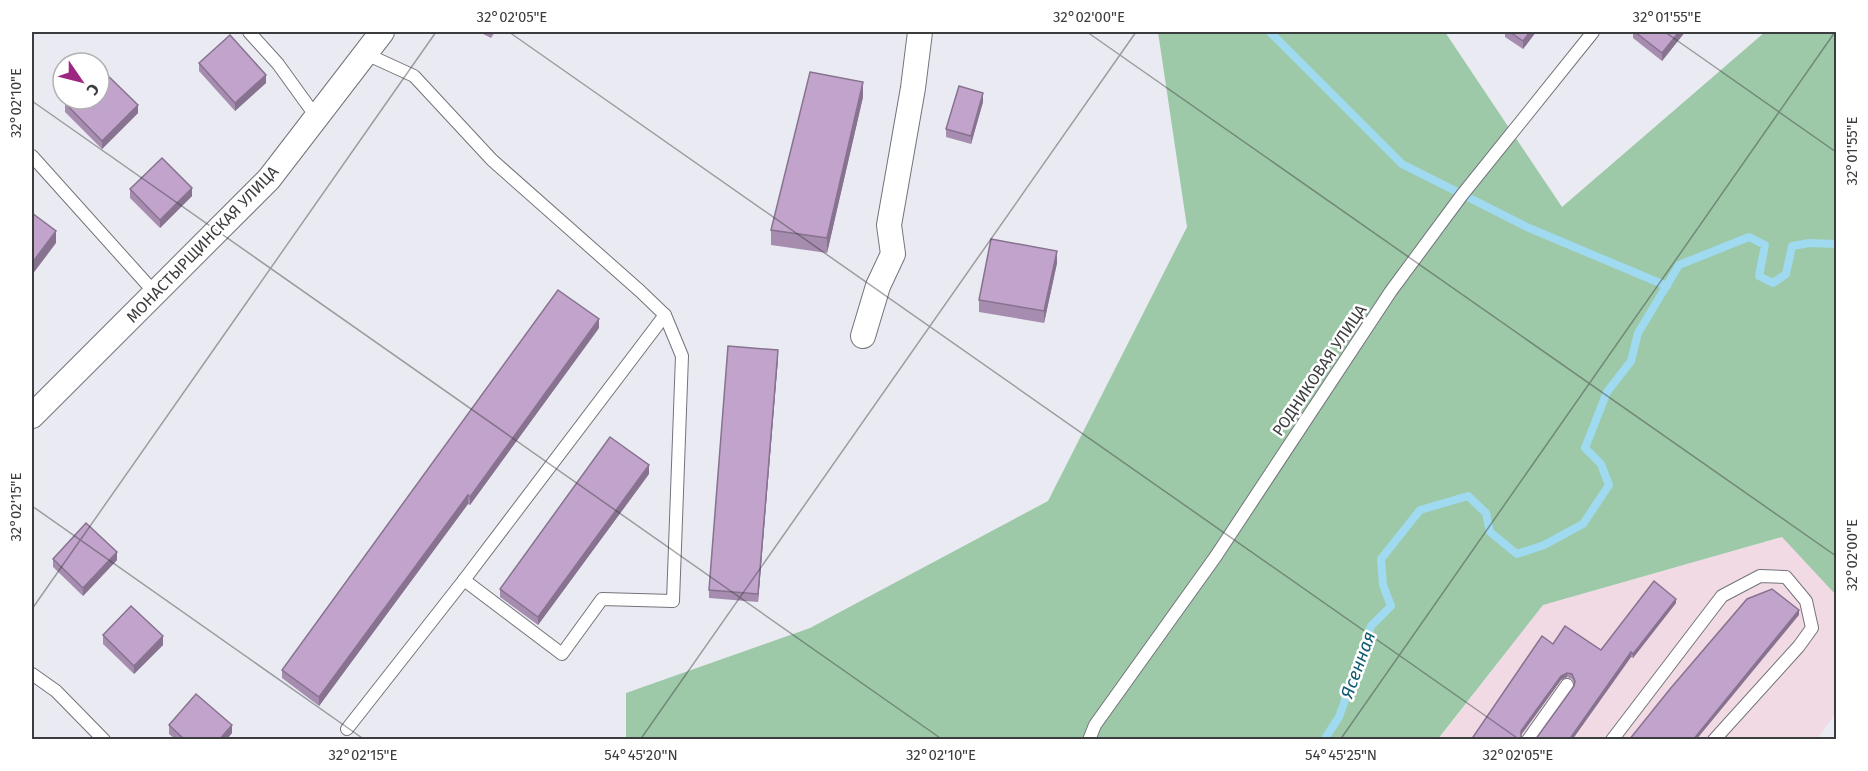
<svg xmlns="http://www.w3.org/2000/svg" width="1868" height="771" font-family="'Fira Sans',sans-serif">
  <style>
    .industrial { fill: #f2dae5 }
    .forest { fill: #9dc9a8 }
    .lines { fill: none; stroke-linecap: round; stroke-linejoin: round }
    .stream { stroke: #a0daf0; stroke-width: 8 }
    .service-casing { stroke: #73747a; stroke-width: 14 }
    .minor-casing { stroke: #73747a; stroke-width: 26 }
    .service { stroke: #fff; stroke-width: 12 }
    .minor { stroke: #fff; stroke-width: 24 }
    .wall { fill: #a68caf }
    .shaded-wall { fill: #87728f }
    .building { fill: #c1a3cc; stroke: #87728f; stroke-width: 1.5 }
    .ticks { fill: none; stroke: #3b3c3e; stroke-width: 1.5; stroke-opacity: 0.45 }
    .labels { text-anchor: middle; stroke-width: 5; stroke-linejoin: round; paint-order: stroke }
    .street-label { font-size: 16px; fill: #3b3c3e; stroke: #fff }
    .water-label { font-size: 18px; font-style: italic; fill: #0f5b71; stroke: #fff }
    .neatline { fill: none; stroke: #3b3c3e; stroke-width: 2 }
    .ticks-label { font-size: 15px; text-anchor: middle; fill: #3b3c3e }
  </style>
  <rect width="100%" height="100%" fill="#eaebf2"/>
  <!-- industrial -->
  <polygon class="industrial" points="1783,537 1836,595 1836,713 1817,739 1438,740 1543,605"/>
  <!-- forest -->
  <polygon class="forest" points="1158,32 1445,32 1562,207 1765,32 1836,32 1836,595 1782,537 1543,605 1438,739 626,740 626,693 810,628 1048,501 1187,227"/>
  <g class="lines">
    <!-- stream -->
    <g class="stream">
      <polyline points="1270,32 1402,164 1529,228 1667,286"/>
      <polyline points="1324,740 1339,717 1371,626 1391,606 1383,585 1381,559 1420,510 1468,496 1486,513 1490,532 1517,554 1544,545 1583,524 1609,485 1601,464 1585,448 1607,392 1631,361 1638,333 1679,265 1749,237 1765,245 1759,276 1773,283 1786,274 1792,246 1809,243 1836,244"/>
    </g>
    <!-- service casing -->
    <g class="service-casing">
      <g id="service">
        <polyline points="249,32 278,64 317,118"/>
        <polyline points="32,156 155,293"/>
        <polyline points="464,580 562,654 602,599 673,601 682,356 665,315"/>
        <polyline points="32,674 56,691 104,740"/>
        <polyline points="347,729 464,580 665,315 640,291 492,160 414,76 366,54"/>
        <polyline points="1089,740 1095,725 1216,556 1391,291 1462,195 1593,32"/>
        <polyline points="1528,740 1567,685"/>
        <polyline points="1612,740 1722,596 1760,576 1786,577 1806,601 1812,628 1799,646 1714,740"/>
      </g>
    </g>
    <!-- minor casing -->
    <g class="minor-casing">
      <g id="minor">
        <polyline points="863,336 878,286 893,254 889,225 913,88 920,32"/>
        <polyline points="32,416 269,179 382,32"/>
      </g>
    </g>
    <!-- service -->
    <use href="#service" class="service"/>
    <!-- minor -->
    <use href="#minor" class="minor"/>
  </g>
  <!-- wall -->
  <g class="wall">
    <polygon points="479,32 495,32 491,38"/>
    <polygon points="1505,32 1536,32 1523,49 1505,37"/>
    <polygon points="1633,32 1685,32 1662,61 1633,38"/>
    <polygon points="199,63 266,83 235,111 199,71"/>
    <polygon points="863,97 827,253 771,245 771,230"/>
    <polygon points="983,102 971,144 946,137 946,129"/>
    <polygon points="65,103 138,113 102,149 65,112"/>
    <polygon points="130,189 192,196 160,228 130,198"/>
    <polygon points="1057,263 1044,323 979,312 979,300"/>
    <polygon points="599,328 470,505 468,504 319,706 282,678 282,670"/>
    <polygon points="778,358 758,602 709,598 709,590"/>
    <polygon points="649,474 538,625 500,597 500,589"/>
    <polygon points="53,559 117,560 83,596 53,567"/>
    <polygon points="1676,603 1633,658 1631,657 1572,740 1535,740 1574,686 1574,683 1572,679 1567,677 1561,680 1521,735 1521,740 1471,740 1553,644 1601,650"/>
    <polygon points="103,635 163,645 134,674 103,644"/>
    <polygon points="169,725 232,733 226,740 176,740 169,734"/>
  </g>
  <!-- shaded-wall -->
  <g class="shaded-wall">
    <polygon points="1530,32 1536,32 1523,49 1523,41"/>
    <polygon points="1679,32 1685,32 1662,61 1662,53"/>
    <polygon points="266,75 266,83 235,111 235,103"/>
    <polygon points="863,82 863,97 827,253 827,238"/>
    <polygon points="983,93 983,102 971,144 971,136"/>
    <polygon points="138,105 138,113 102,149 102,141"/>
    <polygon points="192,188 192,196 160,228 160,220"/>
    <polygon points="56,231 56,243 32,275 32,263"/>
    <polygon points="1057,251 1057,263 1044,323 1044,311"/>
    <polygon points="599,319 599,328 470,505 470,497"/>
    <polygon points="778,350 778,358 758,602 758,594"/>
    <polygon points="649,465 649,474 538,625 538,617"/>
    <polygon points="468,495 468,504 319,706 319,697"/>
    <polygon points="117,552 117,560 83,596 83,588"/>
    <polygon points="1676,599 1676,603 1633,658 1633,654"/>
    <polygon points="1799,610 1799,615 1696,740 1693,740"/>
    <polygon points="163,636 163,645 134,674 134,666"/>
    <polygon points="1631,652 1631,657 1572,740 1569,740"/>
    <polygon points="1567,673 1567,677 1561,680 1521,735 1520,740 1521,731 1561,676"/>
    <polygon points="232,725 232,733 226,740 219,740"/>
  </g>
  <!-- building -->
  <g class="building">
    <polygon points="1510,32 1530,32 1523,41"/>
    <polygon points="1635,32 1679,32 1662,53"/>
    <polygon points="230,35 266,75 235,103 199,63"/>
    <polygon points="100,68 138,105 102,141 65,103 69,99 99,99 99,69"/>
    <polygon points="810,72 863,82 827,238 771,230"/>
    <polygon points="959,86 983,93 971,136 946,129"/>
    <polygon points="162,158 192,188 160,220 130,189"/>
    <polygon points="32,213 56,231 32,263"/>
    <polygon points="991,239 1057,251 1044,311 979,300"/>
    <polygon points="558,290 599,319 470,497 468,495 319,697 282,670"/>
    <polygon points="728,346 778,350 758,594 709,590"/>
    <polygon points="610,437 649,465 538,617 500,589"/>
    <polygon points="86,523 117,552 83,588 53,559"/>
    <polygon points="1654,581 1676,599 1633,654 1631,652 1569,740 1535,740 1574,686 1575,681 1572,674 1567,673 1561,676 1521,731 1521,740 1471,740 1542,636 1553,644 1565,626 1601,650"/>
    <polygon points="1772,589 1799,610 1693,740 1629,740 1670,689 1747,599"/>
    <polygon points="131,606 163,636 134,666 103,635"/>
    <polygon points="196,694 232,725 219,740 185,740 169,725"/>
  </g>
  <!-- ticks -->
  <path class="ticks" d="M509,32L1520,740M1087,32L1836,556M1665,32L1836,152M32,101L943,740M32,506L365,740M32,609L436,32M640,740L1136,32M1340,740L1835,32"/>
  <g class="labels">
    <!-- street labels -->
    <g class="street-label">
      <text transform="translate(202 244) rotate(-46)" y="6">МОНАСТЫРЩИНСКАЯ УЛИЦА</text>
      <text transform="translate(1319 370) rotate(-56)" y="6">РОДНИКОВАЯ УЛИЦА</text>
    </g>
    <!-- water labels -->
    <g class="water-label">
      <text transform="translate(1358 665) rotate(-70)" y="6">Ясенная</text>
    </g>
  </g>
  <!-- border -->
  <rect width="1868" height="771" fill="none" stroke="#ffffff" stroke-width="66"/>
  <!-- north arrow -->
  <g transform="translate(81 81) rotate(125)"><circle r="28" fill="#ffffff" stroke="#b1b1b2" stroke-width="1.5"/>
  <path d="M0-4.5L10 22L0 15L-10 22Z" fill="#9c2680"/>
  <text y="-9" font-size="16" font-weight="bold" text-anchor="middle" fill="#3b3c3e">С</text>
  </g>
  <rect x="33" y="33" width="1802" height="705" class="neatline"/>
  <g class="ticks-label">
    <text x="512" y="22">32°02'05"E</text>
    <text x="1089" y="22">32°02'00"E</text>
    <text x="1667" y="22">32°01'55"E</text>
    <text transform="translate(16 103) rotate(-90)" y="5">32°02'10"E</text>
    <text transform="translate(1852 151) rotate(-90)" y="5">32°01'55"E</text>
    <text transform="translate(16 507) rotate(-90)" y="5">32°02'15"E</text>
    <text transform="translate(1852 555) rotate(-90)" y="5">32°02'00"E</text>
    <text x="363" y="760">32°02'15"E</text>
    <text x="641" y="760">54°45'20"N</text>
    <text x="941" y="760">32°02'10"E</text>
    <text x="1341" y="760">54°45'25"N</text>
    <text x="1518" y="760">32°02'05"E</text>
  </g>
</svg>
